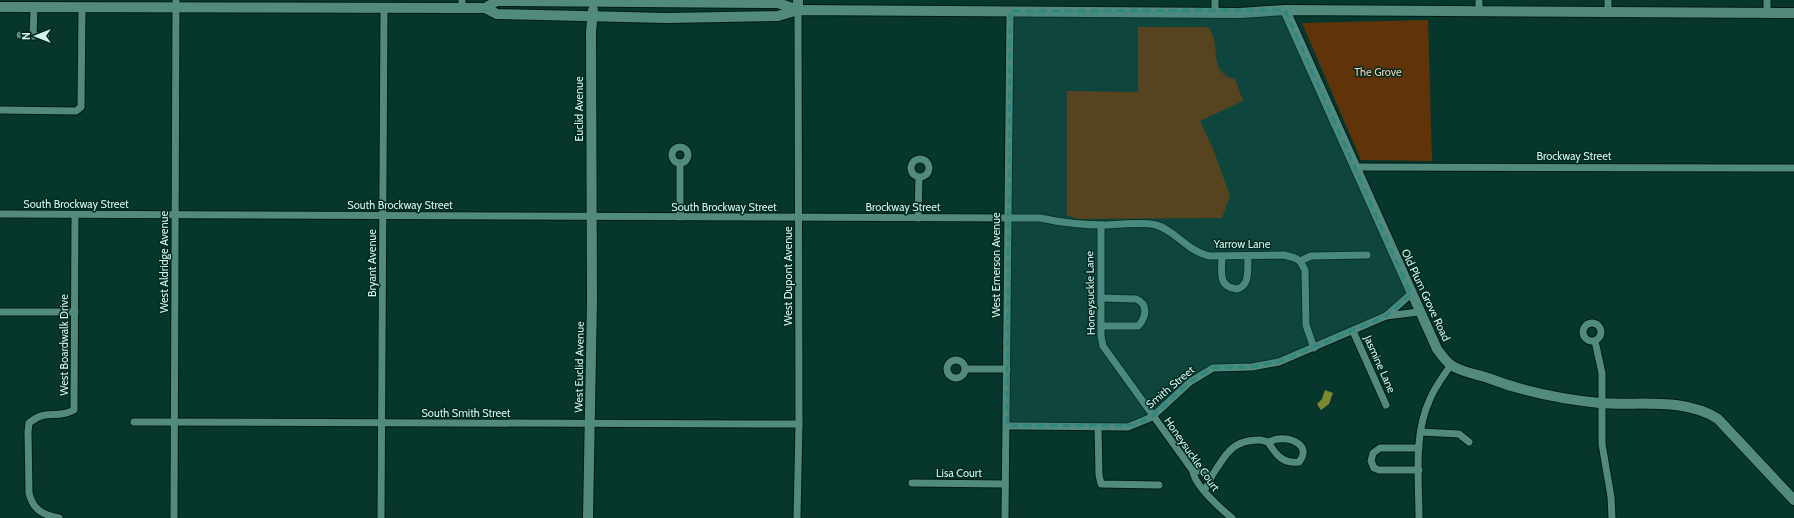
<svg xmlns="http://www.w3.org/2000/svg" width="1794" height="518" font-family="Cabin,sans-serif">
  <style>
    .green { fill: #613308 }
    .water { fill: #7b8830 }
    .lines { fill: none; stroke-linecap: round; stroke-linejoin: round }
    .street-casing { stroke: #001b15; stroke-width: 9 }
    .secondary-casing { stroke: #001b15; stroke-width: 12 }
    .street { stroke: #528a7d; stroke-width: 7 }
    .secondary { stroke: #528a7d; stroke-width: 10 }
    .marked { fill: #2d8980; fill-opacity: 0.2; stroke: #2d8980; stroke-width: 3; stroke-dasharray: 8 5; stroke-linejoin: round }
    .labels { text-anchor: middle; stroke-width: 3; stroke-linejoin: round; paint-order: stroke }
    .park-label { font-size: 11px; fill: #fccdad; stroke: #002b23 }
    .street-label { font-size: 11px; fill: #d5f2e9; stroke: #002b23 }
  </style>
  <rect width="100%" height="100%" fill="#07362d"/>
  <!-- green -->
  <g class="green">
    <polygon points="1428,20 1432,161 1361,160 1302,23"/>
    <path d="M1138,27H1208C1220,40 1211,63 1224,74C1226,77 1232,78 1235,79L1243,101L1200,121L1214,151L1230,196L1222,218L1077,219L1067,215V91L1138,92Z"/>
  </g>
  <!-- water -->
  <polygon class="water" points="1325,390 1333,393 1329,404 1321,410 1317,404 1322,399"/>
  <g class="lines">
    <!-- street casing -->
    <g class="street-casing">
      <g id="street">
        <polyline points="462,0 462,8"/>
        <polyline points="1767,0 1767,12"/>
        <polyline points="1479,11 1479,0"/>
        <polyline points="1215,12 1215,0"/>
        <polyline points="1608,12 1608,0"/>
        <polyline points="20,35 33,36 34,7"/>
        <polyline points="33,36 46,35"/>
        <polyline points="0,110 76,111 81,107 82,7"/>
        <circle cx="680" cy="155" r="8"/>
        <circle cx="920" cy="168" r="9"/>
        <polyline points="680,163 680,217"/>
        <polyline points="1354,167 1794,168"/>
        <path d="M0,214L1040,218C1063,223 1084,225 1107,225C1123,224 1141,222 1156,225C1175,230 1187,251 1209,256L1284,255L1295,258L1300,261L1305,270L1306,325L1314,348"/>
        <polyline points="918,218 919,177"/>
        <path d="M1101,225V336L1103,346L1193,471C1194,485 1221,509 1232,518"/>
        <path d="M1222,256C1222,271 1217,287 1237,289C1251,285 1247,268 1248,256"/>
        <polyline points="1300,261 1311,256 1367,255"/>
        <path d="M1101,298L1136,299C1149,304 1146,318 1138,326H1101"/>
        <polyline points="0,312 75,312"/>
        <polyline points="1386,316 1419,312"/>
        <circle cx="1592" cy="332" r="9"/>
        <polyline points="1353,331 1386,405"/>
        <polyline points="1595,341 1602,373 1602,444 1611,497 1612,518"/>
        <circle cx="956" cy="369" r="9"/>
        <polyline points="965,369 1007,369"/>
        <polyline points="134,422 799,424"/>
        <polyline points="1007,426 1128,427 1152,417 1190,382 1213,368 1252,367 1279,362 1386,316 1411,294"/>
        <polyline points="1098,427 1099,475 1101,484 1159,485"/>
        <polyline points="1421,432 1459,434 1469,442"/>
        <polyline points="1419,448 1380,448 1373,453 1371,461 1374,468 1379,470 1419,470"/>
        <path d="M1193,471H1201L1211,477C1219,466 1226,450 1239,444C1245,441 1253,440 1260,440C1263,440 1266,442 1269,442C1272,441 1275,439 1278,439C1292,437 1312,446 1299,462C1283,464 1276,455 1268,442"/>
        <polyline points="912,483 1005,484"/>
        <polyline points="1204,490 1210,482 1211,477"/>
        <path d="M59,518C43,515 33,510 29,493L28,432L29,423C47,408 56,420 74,410L75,215"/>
        <polyline points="174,518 176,0"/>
        <polyline points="381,518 384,9"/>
        <polyline points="797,518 799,424 798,10"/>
        <polyline points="1005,518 1010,11"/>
        <path d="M1419,518C1419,480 1413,435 1430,399C1435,387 1443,376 1451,365"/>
      </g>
    </g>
    <!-- secondary casing -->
    <g class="secondary-casing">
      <g id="secondary">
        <polyline points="798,0 798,10"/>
        <polyline points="0,7 462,8 485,8 497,1 778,3 798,10"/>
        <polyline points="485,8 497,14 667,18 778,16 798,10 1240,13 1285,10 1794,13"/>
        <path d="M1285,10L1437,349C1441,354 1445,361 1451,365C1461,372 1476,374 1488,378C1524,392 1561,399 1600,403C1639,406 1684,397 1718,419L1794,500"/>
        <polyline points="588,518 592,301 591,32 593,10"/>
      </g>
    </g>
    <!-- street -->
    <use href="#street" class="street"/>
    <!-- secondary -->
    <use href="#secondary" class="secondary"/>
  </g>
  <!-- marked area -->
  <path class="marked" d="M1285,10L1411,294L1386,316L1279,362L1252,367L1213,368L1190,382L1152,417L1135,425L1007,426L1010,11Z"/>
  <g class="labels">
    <!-- park labels -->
    <g class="park-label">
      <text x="1378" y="76">The Grove</text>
    </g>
    <!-- street labels -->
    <g class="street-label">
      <text transform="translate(579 109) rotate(-90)" y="4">Euclid Avenue</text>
      <text x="1574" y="160">Brockway Street</text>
      <text x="76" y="208">South Brockway Street</text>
      <text x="400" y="209">South Brockway Street</text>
      <text x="724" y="211">South Brockway Street</text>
      <text x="903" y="211">Brockway Street</text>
      <text x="1242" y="248">Yarrow Lane</text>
      <text transform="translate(164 262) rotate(-90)" y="4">West Aldridge Avenue</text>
      <text transform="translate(372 263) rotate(-90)" y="4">Bryant Avenue</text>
      <text transform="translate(996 265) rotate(-90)" y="4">West Emerson Avenue</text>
      <text transform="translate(788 276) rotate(-90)" y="4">West Dupont Avenue</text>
      <text transform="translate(1090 293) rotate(-91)" y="4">Honeysuckle Lane</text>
      <text transform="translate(1426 295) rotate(65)" y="4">Old Plum Grove Road</text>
      <text transform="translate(64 345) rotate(-90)" y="4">West Boardwalk Drive</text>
      <text transform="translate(1380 364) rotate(66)" y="4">Jasmine Lane</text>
      <text transform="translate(579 367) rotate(-89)" y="4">West Euclid Avenue</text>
      <text transform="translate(1170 387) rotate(-40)" y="4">Smith Street</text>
      <text x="466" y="417">South Smith Street</text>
      <text transform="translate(1192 454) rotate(55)" y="4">Honeysuckle Court</text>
      <text x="959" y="477">Lisa Court</text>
    </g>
  </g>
  <!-- north arrow -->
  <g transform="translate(36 36) rotate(270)" stroke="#002b23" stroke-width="3" paint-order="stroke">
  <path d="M0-3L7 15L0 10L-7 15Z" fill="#d5f2e9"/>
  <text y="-6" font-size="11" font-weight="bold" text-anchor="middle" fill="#d5f2e9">N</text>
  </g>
</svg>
